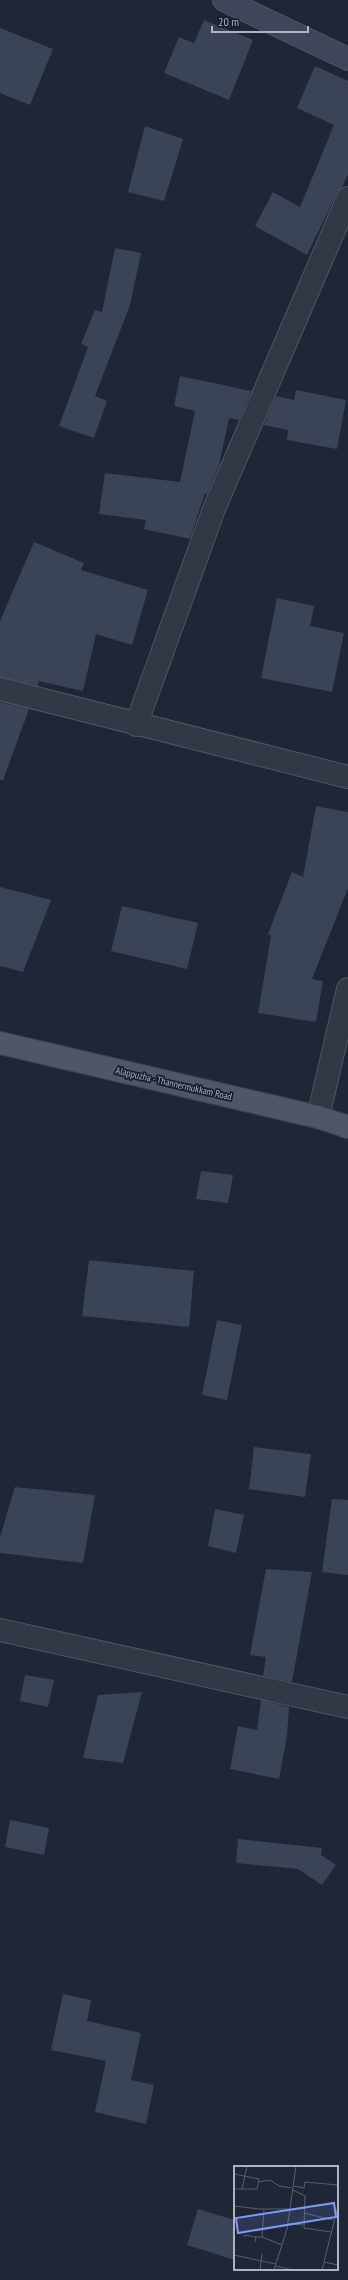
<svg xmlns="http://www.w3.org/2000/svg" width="348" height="2280" font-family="'PT Sans Narrow',sans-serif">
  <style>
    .building { fill: #3b4357 }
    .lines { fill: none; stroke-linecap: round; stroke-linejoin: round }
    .minor-casing { stroke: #505565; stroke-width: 24 }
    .secondary-casing { stroke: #505565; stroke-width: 24 }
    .primary-casing { stroke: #3c4150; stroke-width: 24 }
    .minor { stroke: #333847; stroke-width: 22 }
    .secondary { stroke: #40465a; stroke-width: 22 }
    .primary { stroke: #505667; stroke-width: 22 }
    .labels { text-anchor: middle; stroke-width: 3.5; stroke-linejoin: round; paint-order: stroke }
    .street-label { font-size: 10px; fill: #acb2c4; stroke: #181d2b }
    .inset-road { fill: none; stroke: #575e6f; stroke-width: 1 }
    .view { fill: #7d9af8; fill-opacity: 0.15; stroke: #7d9af8; stroke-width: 2 }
    .inset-edge { fill: none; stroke: #acb2c4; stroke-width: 2 }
  </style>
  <rect width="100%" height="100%" fill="#1f2636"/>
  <!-- building -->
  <g class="building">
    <polygon points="204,20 253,40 229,100 164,73 179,37 194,43"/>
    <polygon points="0,28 53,49 30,105 0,93"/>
    <polygon points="315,66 348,81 348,174 342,187 337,193 307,255 255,226 273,192 300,207 334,125 297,108"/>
    <polygon points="145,126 183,139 164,201 128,192"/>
    <polygon points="115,248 141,253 130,305 95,396 107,401 94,438 59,426 88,347 81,344 95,310 102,312"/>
    <polygon points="180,376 251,391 239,420 229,418 219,465 207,494 205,493 190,539 144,529 146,520 99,514 105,473 180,482 195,411 174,406"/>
    <polygon points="296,390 346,400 337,449 287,440 288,430 264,425 276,396 294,400"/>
    <polygon points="34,542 84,563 81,570 148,590 132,645 96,634 83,691 39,681 38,686 0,677 0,621"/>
    <polygon points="277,598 314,606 310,626 344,633 332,692 261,678"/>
    <polygon points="0,702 29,709 3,780 0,780"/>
    <polygon points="316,806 348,812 348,888 312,979 323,981 316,1022 258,1013 271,936 268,934 292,872 303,877"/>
    <polygon points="0,887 51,900 23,972 0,966"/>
    <polygon points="122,906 198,923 187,969 111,951"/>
    <polygon points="201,1171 233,1175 228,1203 196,1199"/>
    <polygon points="89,1260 194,1271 189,1327 82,1316"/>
    <polygon points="217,1320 242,1325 227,1400 202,1395"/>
    <polygon points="254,1447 311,1454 305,1497 249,1489"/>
    <polygon points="15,1487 95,1495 83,1563 0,1553 0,1537"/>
    <polygon points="332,1499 348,1500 348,1575 322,1572"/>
    <polygon points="215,1509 244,1515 236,1553 208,1546"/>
    <polygon points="266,1569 312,1572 292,1682 263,1676 266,1657 250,1655"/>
    <polygon points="25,1675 54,1680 48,1707 20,1701"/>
    <polygon points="142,1692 123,1763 83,1758 98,1695"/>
    <polygon points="261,1700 289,1707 287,1736 279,1779 230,1769 238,1726 257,1730"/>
    <polygon points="10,1820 49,1828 44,1855 5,1847"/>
    <polygon points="238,1839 322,1848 321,1855 336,1865 322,1885 298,1869 236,1863"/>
    <polygon points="63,1994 91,2000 87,2021 141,2033 131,2080 154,2085 146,2124 95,2112 106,2061 51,2050"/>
    <polygon points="198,2209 235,2220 235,2260 187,2245"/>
  </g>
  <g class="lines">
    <!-- minor casing -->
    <g class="minor-casing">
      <g id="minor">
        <polyline points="0,689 348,777"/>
        <polyline points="136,725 214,509 348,198"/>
        <polyline points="318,1117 348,989"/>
        <polyline points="0,1630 348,1707"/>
      </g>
    </g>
    <!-- secondary casing -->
    <g class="secondary-casing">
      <polyline id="secondary" points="224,0 348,59"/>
    </g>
    <!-- primary casing -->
    <g class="primary-casing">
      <polyline id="primary" points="0,1043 318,1117 348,1127"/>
    </g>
    <!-- minor -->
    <use href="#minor" class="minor"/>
    <!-- secondary -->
    <use href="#secondary" class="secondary"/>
    <!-- primary -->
    <use href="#primary" class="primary"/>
  </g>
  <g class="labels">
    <!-- street labels -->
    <g class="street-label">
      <text transform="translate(174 1083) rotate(13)" y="4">Alappuzha - Thannermukkam Road</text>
    </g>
  </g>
  <!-- overview -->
  <g transform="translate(234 2166)">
    <rect width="104" height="104" fill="#1f2636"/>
    <path class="inset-road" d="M0,8L25,13L23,23H8M24,16L36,14L45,20L58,22M59,20L70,22L71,16L104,19M0,23H8L13,0M59,24L71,30L70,62L97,66M0,40L26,43H55M70,47L99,54M54,58L69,59M11,71L10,69L22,71M28,71L30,44M21,76L22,71H28L48,79M0,89L42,98M90,96L104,99M41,100L59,104M26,104L28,88M40,104L53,63L62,0M88,104L104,40"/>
    <path class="view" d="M100,37L102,51L4,67L2,52Z"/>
    <rect width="104" height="104" class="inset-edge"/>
  </g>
  <!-- scale -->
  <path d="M212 26v6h96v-6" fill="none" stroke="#acb2c4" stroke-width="2"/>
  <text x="218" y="26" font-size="12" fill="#acb2c4" stroke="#181d2b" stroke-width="3" paint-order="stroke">20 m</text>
</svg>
